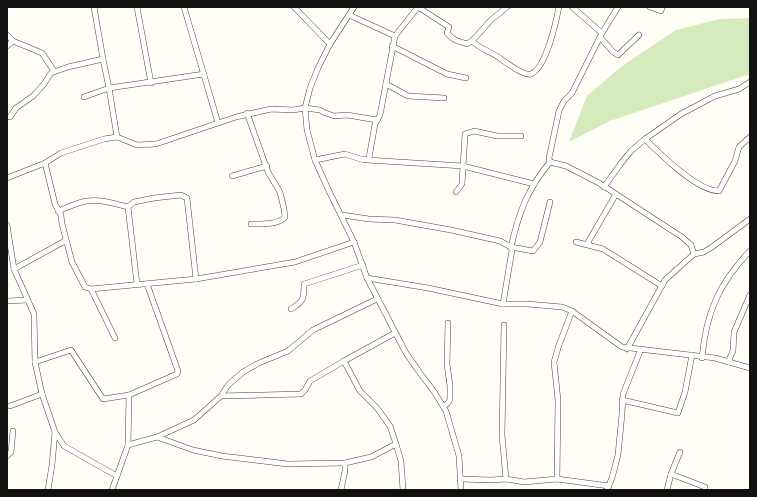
<svg xmlns="http://www.w3.org/2000/svg" width="757" height="497" font-family="Spectral,serif">
  <style>
    .green { fill: #d5ebbd }
    .lines { fill: none; stroke-linecap: round; stroke-linejoin: round }
    .minor-casing { stroke: #444; stroke-width: 6 }
    .minor { stroke: #fff; stroke-width: 5 }
  </style>
  <rect width="100%" height="100%" fill="#fffdf5"/>
  <!-- green -->
  <polygon class="green" points="750,18 750,74 610,121 569,142 587,96 622,66 676,30 720,19"/>
  <g class="lines">
    <!-- minor casing -->
    <g class="minor-casing">
      <g id="minor">
        <polyline points="94,7 103,59 109,88 117,137"/>
        <polyline points="137,7 151,83"/>
        <polyline points="184,7 218,123"/>
        <polyline points="294,7 330,44"/>
        <polyline points="354,7 330,44 318,68 310,88 305,108 307,130 315,160 328,189 354,242 367,278 406,353 420,373 435,393 446,411 459,456 461,490"/>
        <path d="M418,7L449,27L447,33C454,41 458,41 467,44L472,41L491,20L507,7"/>
        <polyline points="572,7 602,33"/>
        <polyline points="618,7 602,33 572,93 564,101 559,111 549,158 550,162 566,166 599,183 682,237 691,245 694,254"/>
        <polyline points="650,7 661,11 662,7"/>
        <polyline points="349,15 395,36"/>
        <polyline points="7,35 13,41 42,53 54,71"/>
        <polyline points="600,37 613,52 618,55 639,35"/>
        <path d="M472,41C480,49 492,52 501,59C507,63 523,76 531,74C546,68 556,22 559,7"/>
        <polyline points="7,46 13,41"/>
        <polyline points="392,46 447,74 466,78"/>
        <polyline points="386,84 408,96 444,98"/>
        <polyline points="84,97 109,88 204,74"/>
        <path d="M247,113L268,172L280,192L284,209L285,217C278,225 262,224 251,224"/>
        <polyline points="7,117 10,117 16,108 33,96 44,84 51,73 68,67 103,59"/>
        <path d="M645,139C660,154 697,191 719,191L735,161L739,147L750,137"/>
        <polyline points="315,160 345,154 364,160 369,158 375,124 380,115 395,36 418,7"/>
        <polyline points="367,160 463,166 534,184"/>
        <polyline points="45,163 55,204 61,215 62,224 72,262 85,287 91,289 196,279 295,262 354,242"/>
        <polyline points="232,176 267,166"/>
        <polyline points="7,178 45,163 61,153 104,139 117,137 137,145 156,144 236,117 271,109 293,110 305,108 320,110 323,112 334,116 347,115 377,120"/>
        <polyline points="604,187 622,162 631,151 645,139 681,114 715,96 739,89 750,82"/>
        <polyline points="456,192 462,184 465,134 474,131 497,136 521,136"/>
        <path d="M58,211C66,208 74,204 82,202C97,198 113,203 128,207"/>
        <polyline points="342,215 369,219 395,220 451,230 500,241 511,247 533,251 540,242 550,202"/>
        <polyline points="7,225 14,269 34,314 35,362 42,394 55,432 64,446 117,476"/>
        <polyline points="576,242 603,249 662,286"/>
        <polyline points="587,244 616,194"/>
        <polyline points="14,269 65,241"/>
        <polyline points="367,278 428,288 503,304 527,304 562,307 572,311 622,347 715,358 750,368"/>
        <polyline points="137,284 128,207 134,202 154,198 181,195 187,198 196,279"/>
        <polyline points="91,289 115,338"/>
        <polyline points="7,301 27,300"/>
        <path d="M503,304L512,250L511,247C519,212 527,190 550,162"/>
        <path d="M291,309C304,301 304,299 304,284L363,265"/>
        <polyline points="504,325 502,435 506,479"/>
        <polyline points="627,349 665,280 694,254 704,252 712,247 750,219"/>
        <path d="M702,358C706,313 719,283 750,251"/>
        <polyline points="35,362 71,350 103,399 129,395"/>
        <polyline points="728,362 733,351 734,332 750,295"/>
        <polyline points="221,396 301,394 305,390 310,381 344,361"/>
        <polyline points="622,400 678,413 685,392 692,355"/>
        <polyline points="10,406 42,394"/>
        <polyline points="444,406 448,403 450,399 450,386 447,364 448,323"/>
        <polyline points="157,437 193,450 222,456 288,464 345,463 371,457 396,444 390,426 377,408 360,391 344,361 395,333"/>
        <polyline points="396,444 401,461 403,490"/>
        <polyline points="128,445 129,395 177,374 178,371 147,284"/>
        <polyline points="7,456 11,452 13,431"/>
        <polyline points="671,474 705,487 705,490"/>
        <polyline points="460,479 491,480 506,479 524,482 557,479 609,486"/>
        <polyline points="557,479 558,400 554,362 559,345 572,311"/>
        <polyline points="48,490 52,465 55,432"/>
        <polyline points="112,490 128,445 157,437 194,420 221,396 228,385 243,372 259,363 288,351 313,330 377,299"/>
        <polyline points="341,490 345,471 345,463"/>
        <polyline points="607,490 612,478 618,455 622,414 623,394 641,349"/>
        <polyline points="667,490 671,474 680,452"/>
      </g>
    </g>
    <!-- minor -->
    <use href="#minor" class="minor"/>
  </g>
  <!-- border -->
  <rect width="757" height="497" fill="none" stroke="#111111" stroke-width="16"/>
</svg>
